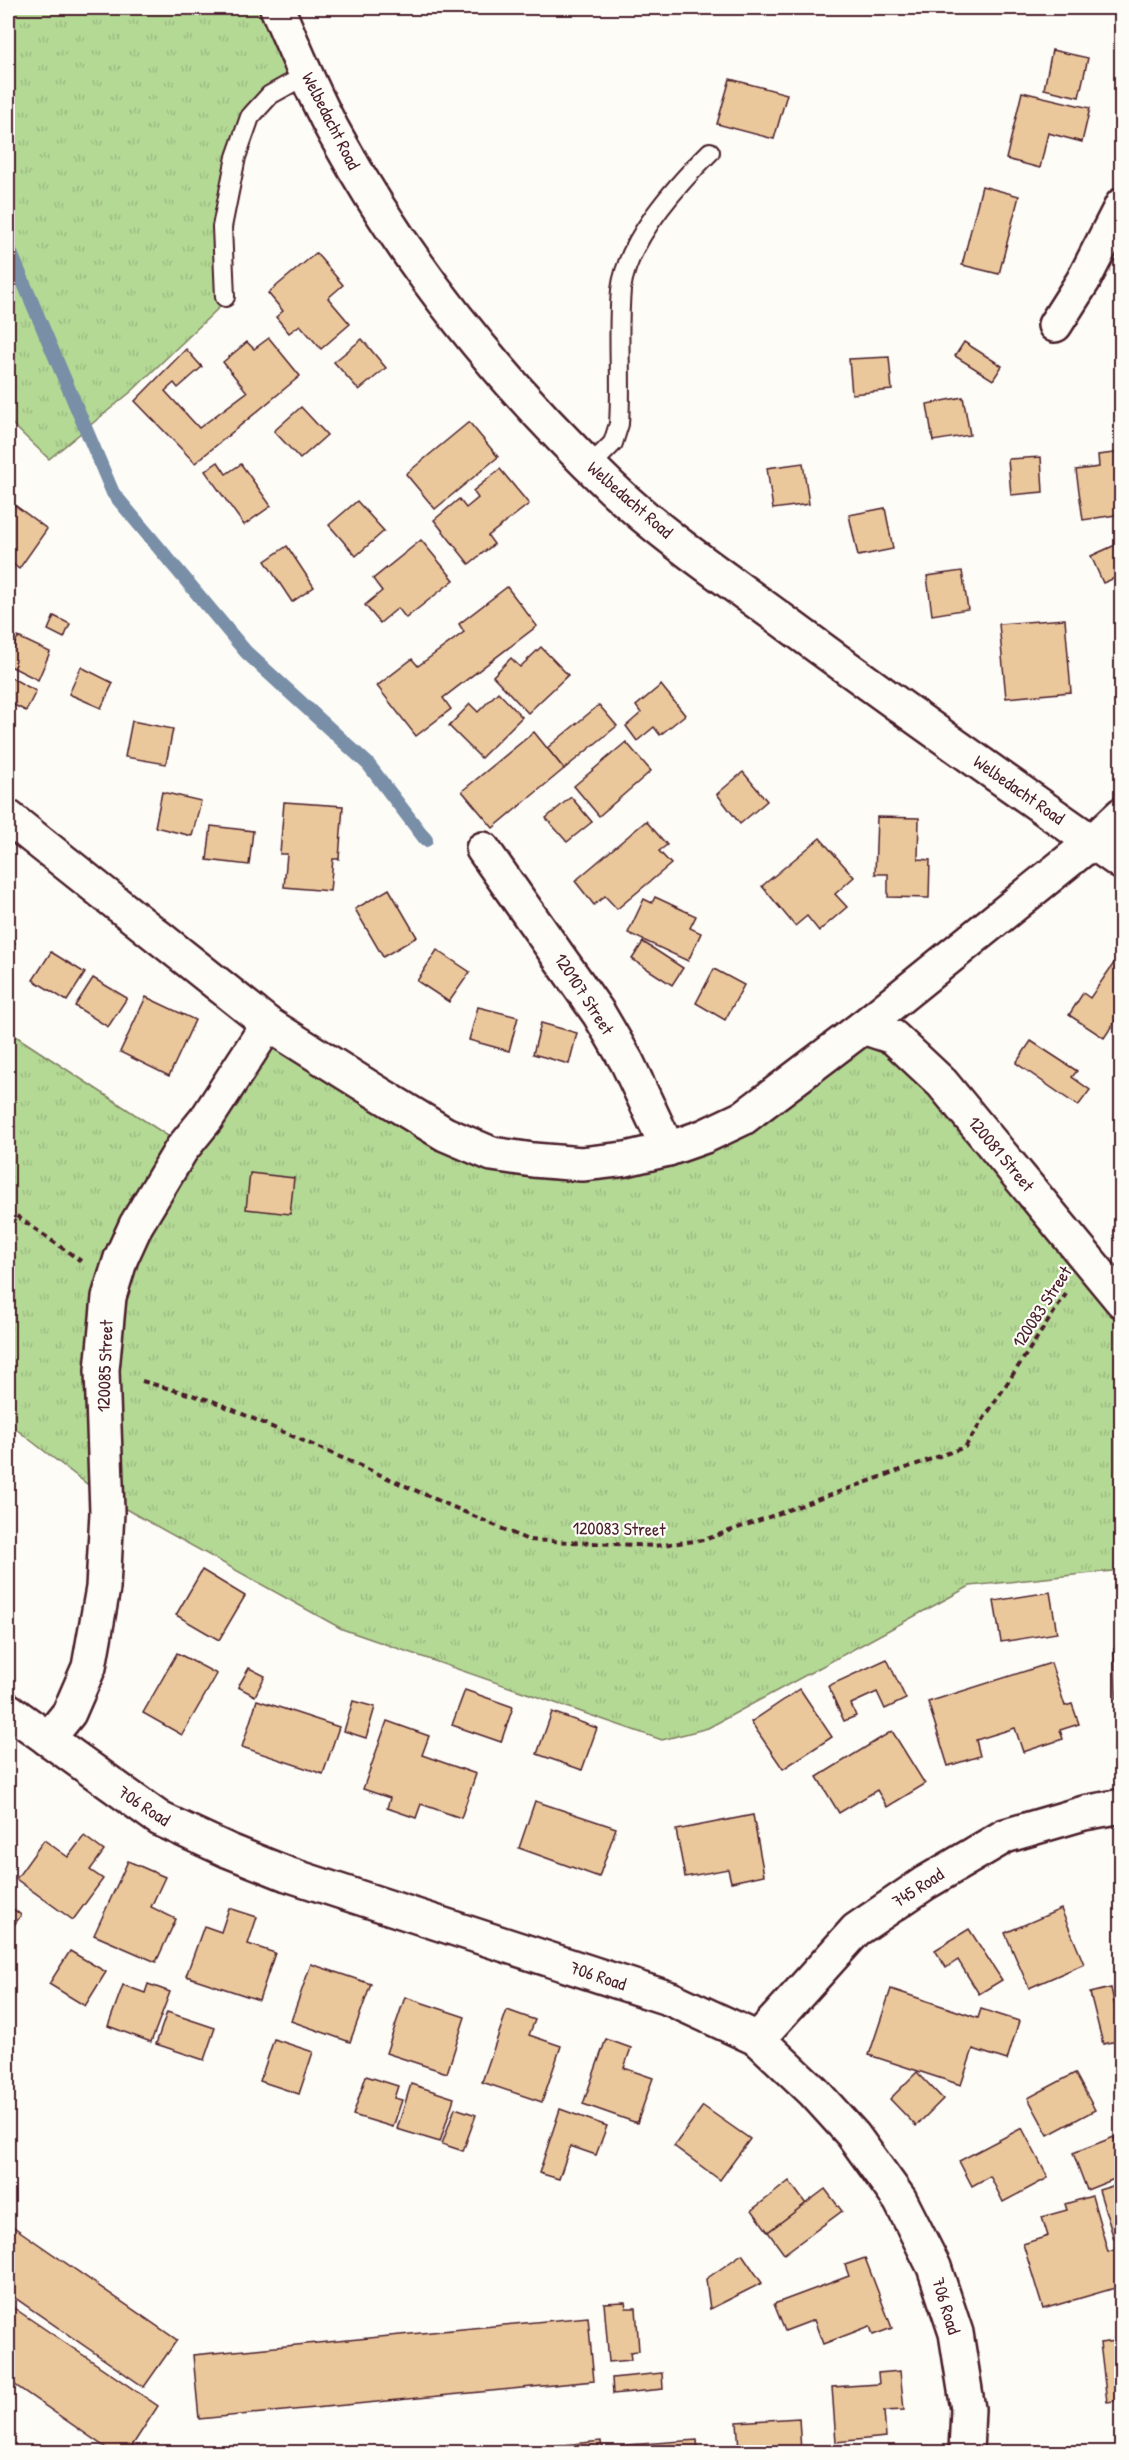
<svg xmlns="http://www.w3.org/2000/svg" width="1129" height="2460" font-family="'Patrick Hand',sans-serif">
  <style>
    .grass { fill: url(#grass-tufts); stroke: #7f7c60; stroke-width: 1.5 }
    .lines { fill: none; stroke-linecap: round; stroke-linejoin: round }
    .stream { stroke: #798ea7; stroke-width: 14 }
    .building { fill: #ebc79c; stroke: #4a1f2b; stroke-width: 1.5 }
    .lane-casing { stroke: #4a1f2b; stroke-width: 22 }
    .street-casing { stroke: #4a1f2b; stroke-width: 38 }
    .secondary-casing { stroke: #4a1f2b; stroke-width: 38 }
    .path { stroke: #4a1f2b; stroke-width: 4; stroke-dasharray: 6 4.5; stroke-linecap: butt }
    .lane { stroke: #fdfcf7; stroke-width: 18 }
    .street { stroke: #fdfcf7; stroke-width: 33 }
    .secondary { stroke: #fdfcf7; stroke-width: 33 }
    .labels { text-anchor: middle; stroke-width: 4.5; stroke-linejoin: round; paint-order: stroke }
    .street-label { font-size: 18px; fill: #4a1f2b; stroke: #fdfcf7 }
  </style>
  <defs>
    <pattern id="grass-tufts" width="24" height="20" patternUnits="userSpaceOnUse" patternTransform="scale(1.5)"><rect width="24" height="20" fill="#b4d995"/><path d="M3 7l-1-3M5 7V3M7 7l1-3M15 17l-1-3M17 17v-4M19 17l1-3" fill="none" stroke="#9cba81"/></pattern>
  </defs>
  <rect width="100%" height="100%" fill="#fdfcf7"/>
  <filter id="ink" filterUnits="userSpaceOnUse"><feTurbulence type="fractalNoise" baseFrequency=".0167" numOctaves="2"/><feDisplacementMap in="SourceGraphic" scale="12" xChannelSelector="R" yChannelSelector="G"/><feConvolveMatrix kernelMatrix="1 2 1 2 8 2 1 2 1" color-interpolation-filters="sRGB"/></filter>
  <g filter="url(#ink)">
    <!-- grass -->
    <g class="grass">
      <polygon points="8,8 286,8 305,76 253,115 229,220 230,297 132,391 49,459 8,420"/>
      <polygon points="266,1023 496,1158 672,1151 862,1026 891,1038 1121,1304 1121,1570 970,1586 708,1728 662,1740 342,1629 104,1497 8,1423 8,1031 180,1144"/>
    </g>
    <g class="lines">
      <!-- stream -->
      <polyline class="stream" points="8,246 113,493 246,652 368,764 426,840"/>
    </g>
    <!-- building -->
    <g class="building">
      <polygon points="1052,50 1088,58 1079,97 1044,89"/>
      <polygon points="730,79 787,94 774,139 717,124"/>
      <polygon points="1022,92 1090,108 1082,142 1048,133 1040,168 1006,159"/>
      <polygon points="982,186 1019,196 999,274 962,265"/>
      <polygon points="316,253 343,285 328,298 350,324 321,349 300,325 289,333 276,317 283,311 268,293"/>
      <polygon points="269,338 300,376 195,463 135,401 186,349 202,367 178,388 174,383 165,391 199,428 247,392 223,362 247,342 254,349"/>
      <polygon points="362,339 386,368 359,390 334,362"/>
      <polygon points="964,342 1002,366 993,380 955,356"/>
      <polygon points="889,357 892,390 852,394 849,359"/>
      <polygon points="963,397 970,435 933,441 927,404"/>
      <polygon points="301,407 327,435 300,459 274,431"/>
      <polygon points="469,422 498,457 435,509 406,474"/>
      <polygon points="1122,452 1122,514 1083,520 1076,470 1099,467 1098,455"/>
      <polygon points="1041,457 1043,492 1011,495 1008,459"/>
      <polygon points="218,462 226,474 241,464 271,506 244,525 205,471"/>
      <polygon points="803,463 809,504 773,509 767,468"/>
      <polygon points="500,469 529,504 488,536 494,544 469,564 434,520 459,499 466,508 478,498 473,491"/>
      <polygon points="8,500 47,529 19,569 8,560"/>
      <polygon points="357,501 384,531 356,556 329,525"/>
      <polygon points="885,508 893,549 858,556 849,515"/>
      <polygon points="421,540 454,580 406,618 398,608 380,623 365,605 382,591 373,579"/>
      <polygon points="1122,542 1122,575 1103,583 1091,556"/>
      <polygon points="287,546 314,587 292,602 265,561"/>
      <polygon points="962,571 968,609 932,615 927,576"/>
      <polygon points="507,587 537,626 443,698 451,709 416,736 377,686 412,659 418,666 464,632 459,624"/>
      <polygon points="54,616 70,624 64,638 48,630"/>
      <polygon points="1065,619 1071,692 1006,698 999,624"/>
      <polygon points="18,637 50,652 38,680 8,665 8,658"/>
      <polygon points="541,647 568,675 528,713 493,676 511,658 520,667"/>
      <polygon points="81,667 113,683 101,708 69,694"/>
      <polygon points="8,676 36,691 26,711 8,702"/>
      <polygon points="661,685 685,715 660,735 654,727 637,741 626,726 641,713 636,706"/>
      <polygon points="498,692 522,717 481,758 449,726 470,704 478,712"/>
      <polygon points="599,705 617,726 564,769 547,748"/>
      <polygon points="132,721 173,729 166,764 125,757"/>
      <polygon points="534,732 564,769 493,828 462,791"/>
      <polygon points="626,742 651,771 599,816 574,786"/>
      <polygon points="743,772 767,801 740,824 717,794"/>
      <polygon points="162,792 201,801 192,836 155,827"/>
      <polygon points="571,797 592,822 567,842 546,818"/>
      <polygon points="284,802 343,806 339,859 333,859 330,891 284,887 287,854 280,854"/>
      <polygon points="877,817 919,818 918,859 930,860 929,898 888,897 888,874 875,874"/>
      <polygon points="646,821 667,845 659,851 671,864 617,909 605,896 594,905 575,881"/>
      <polygon points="211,826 253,831 249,865 207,860"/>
      <polygon points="820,838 854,877 835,894 847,907 819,931 807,916 795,926 762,886"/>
      <polygon points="389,889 417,937 383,957 355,909"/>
      <polygon points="655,897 696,916 690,928 701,933 688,961 628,933 644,899 652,903"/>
      <polygon points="8,937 15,943 8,953"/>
      <polygon points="643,942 683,968 672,985 632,959"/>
      <polygon points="437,950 470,972 449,1002 417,981"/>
      <polygon points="51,952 85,973 67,1001 33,980"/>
      <polygon points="1114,963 1122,968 1122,1011 1104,1038 1069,1015 1083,993 1090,998"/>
      <polygon points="714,969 744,985 725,1020 696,1003"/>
      <polygon points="93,978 127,998 108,1027 75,1006"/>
      <polygon points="146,997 195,1020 169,1076 120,1052"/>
      <polygon points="478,1007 518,1017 509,1051 469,1040"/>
      <polygon points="541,1023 577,1033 569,1064 533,1054"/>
      <polygon points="1031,1041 1077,1071 1072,1077 1090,1090 1078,1106 1016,1063"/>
      <polygon points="250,1173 294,1178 290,1214 246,1209"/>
      <polygon points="202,1570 245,1596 219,1640 176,1615"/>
      <polygon points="1050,1592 1057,1633 1001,1642 994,1601"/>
      <polygon points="1114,1648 1122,1648 1122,1698 1116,1698"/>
      <polygon points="177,1653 217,1674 182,1735 143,1713"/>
      <polygon points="887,1659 906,1699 885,1709 877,1692 851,1704 856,1716 844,1721 828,1686"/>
      <polygon points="1051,1663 1065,1706 1072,1704 1079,1724 1060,1730 1063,1739 1023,1752 1015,1728 976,1740 980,1756 948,1766 928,1702"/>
      <polygon points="249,1668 265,1676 255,1696 238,1687"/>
      <polygon points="800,1689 832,1737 783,1769 751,1722"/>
      <polygon points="465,1690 513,1707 501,1742 452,1725"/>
      <polygon points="257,1700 339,1727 323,1774 242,1747"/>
      <polygon points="353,1701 375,1707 366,1738 344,1731"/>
      <polygon points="552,1712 597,1728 582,1770 537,1754"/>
      <polygon points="387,1721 429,1736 422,1755 476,1774 461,1818 421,1804 416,1818 387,1808 390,1798 363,1789"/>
      <polygon points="892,1731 925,1784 887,1807 877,1790 839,1813 817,1777"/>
      <polygon points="535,1801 616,1828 599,1877 519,1848"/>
      <polygon points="753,1815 764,1875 731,1882 728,1869 685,1877 676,1830"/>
      <polygon points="84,1836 104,1851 90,1870 103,1879 73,1920 16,1879 44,1840 68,1857"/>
      <polygon points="128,1861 165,1877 151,1907 176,1919 156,1962 94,1935"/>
      <polygon points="1118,1892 1122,1892 1122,1927"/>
      <polygon points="8,1905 21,1915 8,1934"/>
      <polygon points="229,1908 257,1917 248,1944 275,1953 259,2000 186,1976 204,1926 221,1932"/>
      <polygon points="1061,1909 1084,1964 1029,1988 1005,1933"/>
      <polygon points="969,1929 1002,1980 979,1994 958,1960 946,1968 935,1950"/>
      <polygon points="70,1951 106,1972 85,2006 49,1984"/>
      <polygon points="311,1964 371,1984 350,2042 291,2021"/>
      <polygon points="148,1984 170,1992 151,2042 108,2026 123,1985 145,1993"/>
      <polygon points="1111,1988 1122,2040 1103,2044 1090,1993"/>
      <polygon points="891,1989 978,2018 981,2009 1019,2021 1007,2060 973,2049 961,2085 869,2055"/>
      <polygon points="405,1997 465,2017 447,2073 386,2053"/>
      <polygon points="507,2010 535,2020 529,2035 561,2046 542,2102 482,2082"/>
      <polygon points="167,2012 215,2028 204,2060 156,2044"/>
      <polygon points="274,2039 313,2052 299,2094 260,2081"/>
      <polygon points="606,2039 631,2048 624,2068 653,2078 637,2123 583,2104"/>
      <polygon points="917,2072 943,2099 916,2126 890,2099"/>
      <polygon points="1075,2073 1095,2110 1048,2135 1028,2098"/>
      <polygon points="366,2076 398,2086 394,2098 402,2100 393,2127 353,2115"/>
      <polygon points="411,2084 454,2098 440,2142 397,2129"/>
      <polygon points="703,2106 750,2139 720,2180 674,2146"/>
      <polygon points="455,2108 476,2115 463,2151 442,2144"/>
      <polygon points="560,2109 607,2126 596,2155 570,2146 559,2179 539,2173"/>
      <polygon points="1022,2128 1048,2178 1003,2202 990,2176 972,2186 959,2161"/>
      <polygon points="1114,2137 1122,2157 1122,2176 1087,2190 1073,2153"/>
      <polygon points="789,2181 806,2204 768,2232 752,2210"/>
      <polygon points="1122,2183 1122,2237 1114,2239 1099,2190"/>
      <polygon points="825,2189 842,2211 784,2254 768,2232"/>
      <polygon points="1092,2196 1108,2252 1122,2248 1122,2286 1043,2309 1023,2244 1048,2236 1042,2217 1067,2210 1065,2204"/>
      <polygon points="8,2223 177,2340 144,2387 8,2293"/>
      <polygon points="742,2254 762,2283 710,2309 706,2279"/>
      <polygon points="865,2258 892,2328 873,2335 870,2326 823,2344 814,2320 785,2331 774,2304 849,2276 845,2265"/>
      <polygon points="625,2302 626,2308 636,2308 639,2351 630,2352 631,2360 609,2362 604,2303"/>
      <polygon points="8,2304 158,2406 128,2452 112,2452 8,2380"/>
      <polygon points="588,2317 594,2381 199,2419 193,2355"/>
      <polygon points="1122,2340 1122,2400 1107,2402 1100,2343"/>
      <polygon points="900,2371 904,2410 884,2411 886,2437 836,2442 832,2387 879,2384 878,2373"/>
      <polygon points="662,2373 663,2389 613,2394 612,2378"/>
      <polygon points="799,2418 801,2452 777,2452 777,2447 739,2449 737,2422"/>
      <polygon points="697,2440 698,2450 704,2450 704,2452 628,2452 627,2445"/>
      <polygon points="601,2441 602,2452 494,2452"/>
    </g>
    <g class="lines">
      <!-- lane casing -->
      <g class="lane-casing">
        <g id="lane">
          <polyline points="225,297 222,227 236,157 250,117 270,95 306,75"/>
          <path d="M590,466L613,443L619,424C622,379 617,334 621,290C627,240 676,186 710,152"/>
        </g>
      </g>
      <!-- street casing -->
      <g class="street-casing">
        <g id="street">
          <polyline points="1055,325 1083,281 1122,205"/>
          <polyline points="8,817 268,1024 373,1090 445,1134 492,1154 533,1160 582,1164 626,1159 668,1149 705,1136 743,1118 863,1027 1092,842 1122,814"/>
          <polyline points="483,849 599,1014 627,1062 668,1149"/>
          <polyline points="863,1027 893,1037 942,1083 1122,1301"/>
          <polyline points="8,1710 160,1819 227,1850 287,1874 671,1999 758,2039 813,2091 853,2135 900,2200 934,2267 956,2333 968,2409 966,2452"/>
          <polyline points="48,1739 69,1713 89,1667 103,1588 107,1512 102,1370 109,1297 121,1258 136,1225 181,1150 207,1118 268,1024"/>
          <polyline points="758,2039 856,1930 925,1883 1005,1836 1084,1813 1122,1806"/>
        </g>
      </g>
      <!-- secondary casing -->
      <g class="secondary-casing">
        <path id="secondary" d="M277,8C296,51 313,95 336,136C408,267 504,385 612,488C665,538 728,580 786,623C897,705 1009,784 1122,863"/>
      </g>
      <!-- path -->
      <g class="path">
        <polyline points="8,1210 81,1261"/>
        <polyline points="142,1381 213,1401 528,1540 654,1546 704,1540 965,1447 1066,1294"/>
      </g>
      <!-- lane -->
      <use href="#lane" class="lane"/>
      <!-- street -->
      <use href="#street" class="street"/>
      <!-- secondary -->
      <use href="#secondary" class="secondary"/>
    </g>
  </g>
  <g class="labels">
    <!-- street labels -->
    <g class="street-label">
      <text transform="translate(331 121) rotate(63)" y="6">Welbedacht Road</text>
      <text transform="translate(630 500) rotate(41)" y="6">Welbedacht Road</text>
      <text transform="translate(1019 790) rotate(35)" y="6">Welbedacht Road</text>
      <text transform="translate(584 994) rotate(57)" y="6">120107 Street</text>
      <text transform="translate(1001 1154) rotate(50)" y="6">120081 Street</text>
      <text transform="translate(1042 1307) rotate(-57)" y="6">120083 Street</text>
      <text transform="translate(105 1366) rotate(-88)" y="6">120085 Street</text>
      <text transform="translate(619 1529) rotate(1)" y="6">120083 Street</text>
      <text transform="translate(144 1806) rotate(33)" y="6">706 Road</text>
      <text transform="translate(918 1888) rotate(-33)" y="6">745 Road</text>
      <text transform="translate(598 1976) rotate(18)" y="6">706 Road</text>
      <text transform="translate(946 2306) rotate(73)" y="6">706 Road</text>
    </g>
  </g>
  <!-- margin -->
  <rect width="1129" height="2460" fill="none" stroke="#fdfcf7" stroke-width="30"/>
  <rect x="15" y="15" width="1099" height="2430" fill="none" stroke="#4a1f2b" stroke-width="2" filter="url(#ink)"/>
</svg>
